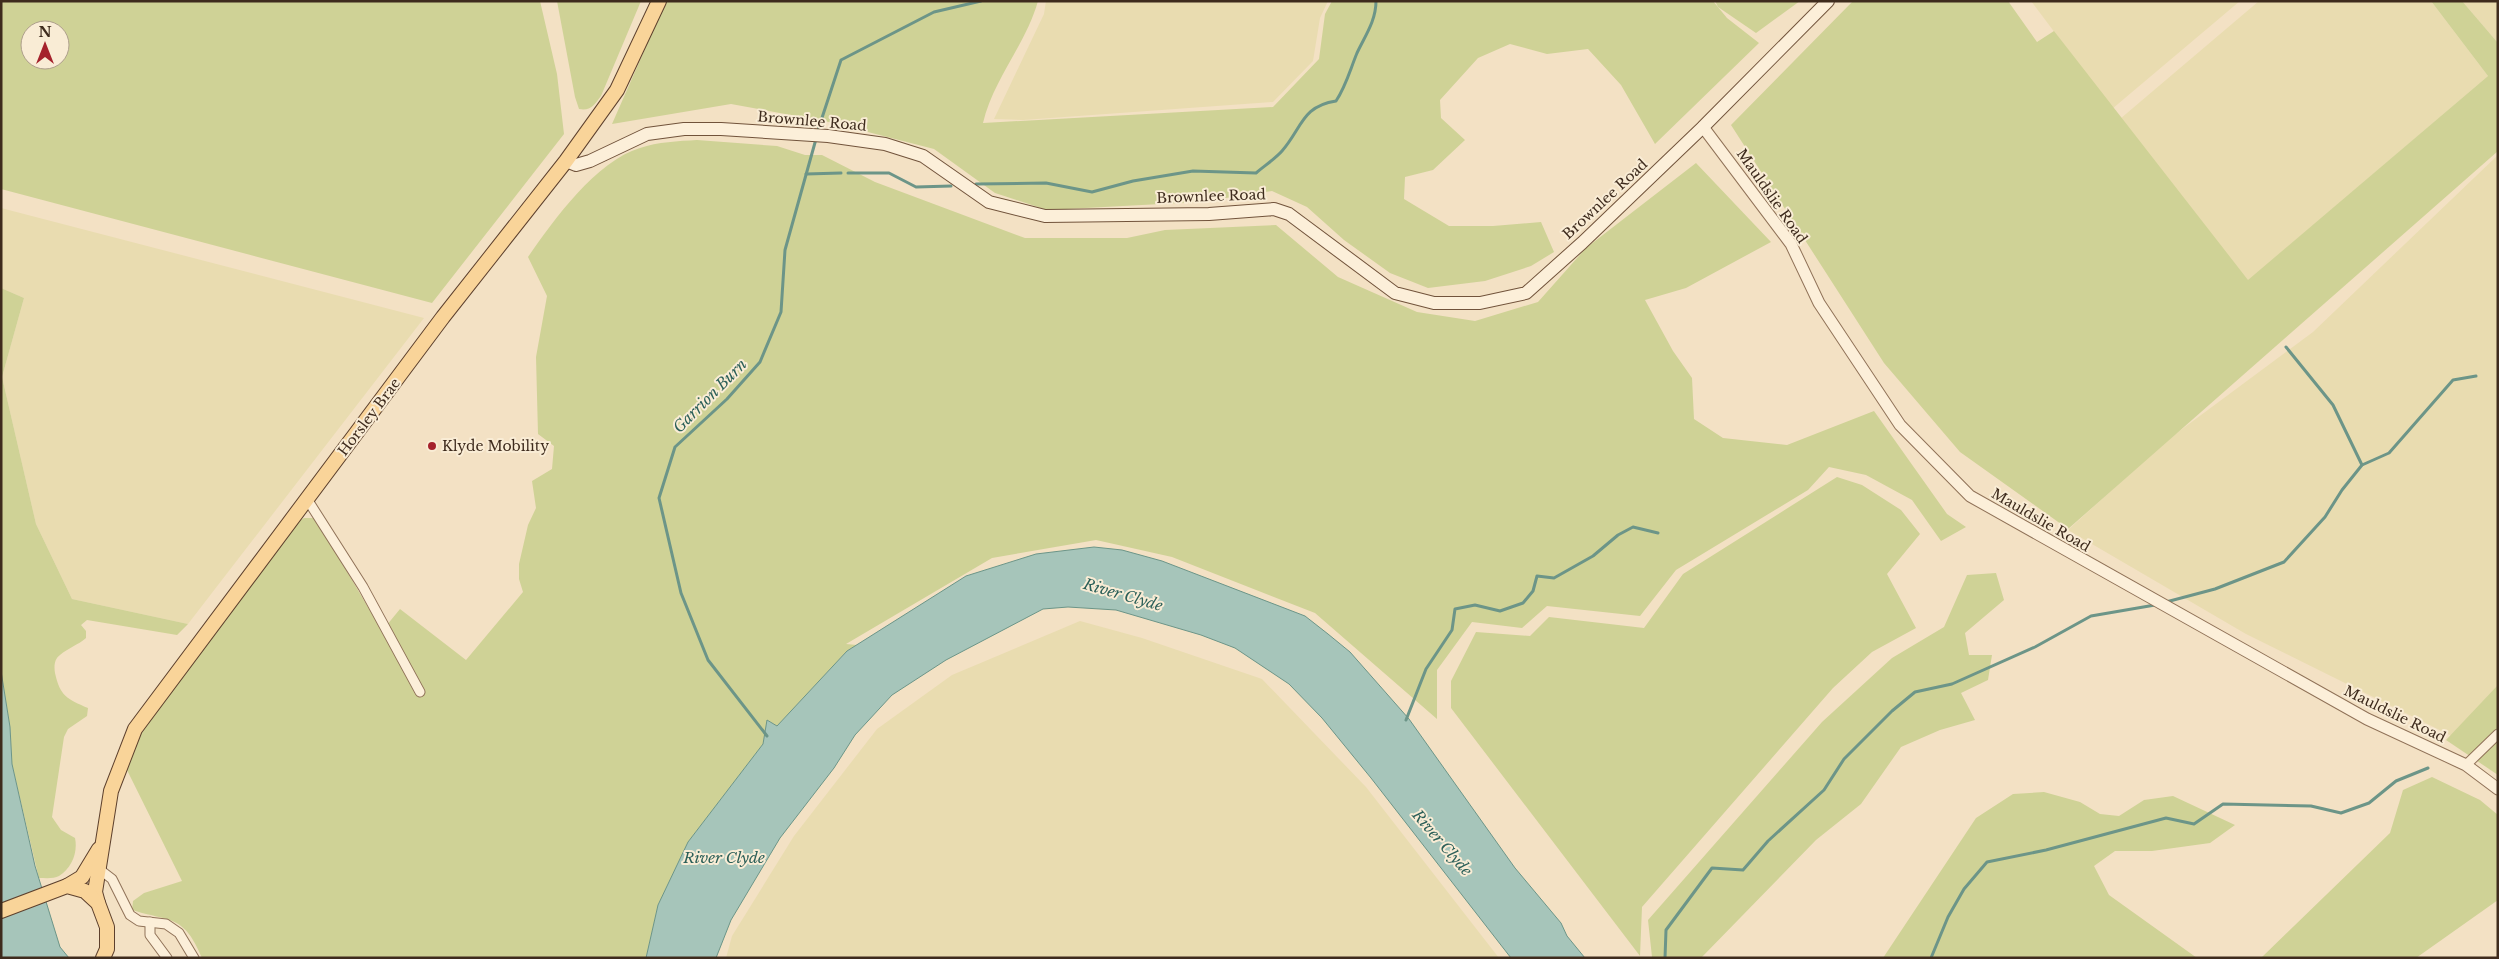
<svg xmlns="http://www.w3.org/2000/svg" width="2499" height="959" font-family="'Libre Baskerville',serif">
  <style>
    .farmland { fill: #e9dcb0 }
    .green { fill: #cfd296; fill-rule: evenodd }
    .water { fill: #a6c5ba; stroke: #6c9588 }
    .lines { fill: none; stroke-linecap: round; stroke-linejoin: round }
    .stream { stroke: #6c9588; stroke-width: 3 }
    .minor-casing { stroke: #907258; stroke-width: 11 }
    .tertiary-casing { stroke: #907258; stroke-width: 13 }
    .secondary-casing { stroke: #71533b; stroke-width: 14 }
    .primary-casing { stroke: #5d402d; stroke-width: 16 }
    .minor { stroke: #fcefd9; stroke-width: 9 }
    .tertiary { stroke: #fcefd9; stroke-width: 11 }
    .secondary { stroke: #fcefd9; stroke-width: 12 }
    .primary { stroke: #f9d499; stroke-width: 14 }
    .poi-dot { fill: #a5222c; stroke: #f9ecd5; stroke-width: 2 }
    .labels { text-anchor: middle; stroke-width: 4; stroke-linejoin: round; paint-order: stroke }
    .street-label { font-size: 14px; fill: #3e2b1d; stroke: #f9ecd5 }
    .poi-label { font-size: 14px; fill: #3e2b1d; stroke: #f9ecd5; text-anchor: start }
    .water-label { font-size: 15px; font-style: italic; fill: #2b5f58; stroke: #f9ecd5 }
  </style>
  <rect width="100%" height="100%" fill="#f3e1c4"/>
  <!-- farmland -->
  <g class="farmland">
    <polygon points="1046,1 1328,1 1320,18 1313,61 1273,102 1023,120 994,119 1044,14"/>
    <polygon points="2031,1 2240,1 2112,109"/>
    <polygon points="2259,1 2431,1 2488,76 2248,281 2120,119"/>
    <polygon points="2462,1 2498,1 2498,43"/>
    <polygon points="2498,155 2498,759 2246,634 2068,530 2166,441 2313,332"/>
    <polygon points="1,208 424,318 188,624 72,599 36,524 2,377 24,298 1,288"/>
    <polygon points="1080,621 1142,638 1262,679 1366,787 1499,958 726,958 732,936 794,836 877,729 952,675"/>
  </g>
  <!-- green -->
  <g class="green">
    <path d="M1,1H540L557,74L564,134L432,303L1,189ZM30,30H60V60H30Z"/>
    <path d="M557,1H641L601,96C594,105 591,111 579,109L575,97Z"/>
    <path d="M666,1H1038C1026,44 993,80 983,123L1273,107L1319,59L1325,14L1332,1H1713L1727,18L1759,43L1655,144L1621,85L1588,49L1547,54L1510,44L1478,58L1440,100L1441,118L1465,140L1433,170L1405,177L1404,199L1449,226H1493L1541,222L1554,252L1531,266L1485,281L1428,288L1390,273L1344,240L1307,207L1272,191L1199,202L1047,210L995,193L934,149L829,122L731,104L612,124Z"/>
    <polygon points="1715,1 1800,1 1756,33 1718,7"/>
    <polygon points="1853,1 2008,1 2037,42 2054,31 2248,280 2488,76 2431,1 2462,1 2498,43 2498,151 2068,529 1960,452 1884,363 1731,125"/>
    <path d="M697,140L777,146L805,155H822L875,182L1025,238H1127L1165,230L1276,225L1338,277L1417,312L1475,321L1538,302L1586,248L1696,163L1771,242L1686,288L1645,300L1673,351L1692,378L1694,419L1723,438L1787,445L1874,411L1947,514L1966,527L1941,541L1912,500L1866,475L1829,467L1808,490L1676,570L1640,616L1547,606L1522,628L1472,622L1437,670V719L1315,613L1172,557L1096,540L992,558L846,644L857,645L847,651L777,726L767,720L763,744L688,842L658,905L646,958H202C184,914 170,922 132,910L133,901L144,893L182,881L126,768L128,757L143,729L293,525L304,518H314L319,524L382,631L400,609L466,660L523,592L519,579V564L528,525L536,508L532,481L552,469L554,446L538,434L536,357L547,296L528,257C553,221 596,161 640,148C658,142 678,141 697,140Z"/>
    <path d="M1,288L24,298L2,377L36,524L72,599L188,624L177,635L87,620L81,625L86,631V638C78,645 68,648 60,655C54,659 54,667 55,673C60,696 67,699 88,708L87,716L68,729L64,737L52,817L61,830L75,838C78,852 72,868 59,876C54,879 45,878 39,878L36,866L12,764L10,727L1,671Z"/>
    <polygon points="1837,477 1862,485 1901,510 1920,534 1887,574 1916,628 1872,652 1833,688 1642,907 1640,956 1451,708 1451,681 1476,632 1530,636 1549,617 1644,628 1683,574"/>
    <polygon points="1996,573 2004,600 1965,633 1969,655 1992,655 1988,680 1961,693 1975,720 1940,730 1901,747 1861,804 1816,840 1701,958 1652,957 1648,920 1822,722 1892,658 1944,627 1967,575"/>
    <polygon points="2498,685 2498,775 2446,740"/>
    <polygon points="2432,777 2480,800 2498,815 2498,900 2416,958 2261,958 2390,833 2403,790"/>
    <polygon points="2044,792 2080,802 2100,814 2119,816 2144,800 2173,796 2235,825 2210,843 2152,851 2115,851 2094,866 2109,895 2197,958 1883,958 1976,818 2013,794"/>
  </g>
  <!-- water -->
  <g class="water">
    <polygon points="1094,547 1122,550 1162,561 1305,616 1328,634 1350,652 1409,719 1515,868 1561,923 1567,936 1585,958 1511,958 1371,778 1322,718 1289,684 1235,648 1201,635 1116,610 1068,607 1043,609 946,660 892,695 855,735 834,768 780,838 731,920 716,958 646,958 658,905 688,842 763,744 767,720 777,726 847,651 966,576 1036,554"/>
    <polygon points="1,671 10,727 12,764 35,866 60,947 69,958 1,958"/>
  </g>
  <g class="lines">
    <!-- stream -->
    <g class="stream">
      <polyline points="817,133 841,60 934,12 981,1"/>
      <polyline points="848,173 889,173 916,187 951,186"/>
      <polyline points="806,174 841,173"/>
      <path d="M976,184L1046,183L1092,192L1133,181L1193,171L1256,173C1264,166 1275,159 1282,151C1302,128 1302,106 1336,101C1346,86 1350,70 1357,53C1365,36 1376,21 1376,1"/>
      <polyline points="2286,347 2333,405 2362,465"/>
      <polyline points="2166,602 2215,589 2284,562 2325,517 2342,490 2362,465 2389,453 2453,380 2476,376"/>
      <polyline points="1406,720 1426,669 1452,630 1455,609 1475,605 1500,611 1523,603 1533,591 1537,576 1554,578 1593,556 1618,535 1633,527 1658,533"/>
      <polyline points="767,736 708,660 681,593 659,498 675,447 727,399 760,362 781,312 785,250 816,139"/>
      <polyline points="1665,958 1666,930 1712,868 1743,870 1768,841 1824,790 1844,759 1892,711 1915,692 1952,684 2035,647 2091,616 2155,605"/>
      <polyline points="1931,958 1948,917 1964,889 1987,862 2046,850 2166,818 2194,824 2223,804 2311,806 2341,813 2369,803 2396,781 2428,768"/>
    </g>
    <!-- minor casing -->
    <g class="minor-casing">
      <g id="minor">
        <polyline points="307,499 363,587 420,692"/>
        <polyline points="2466,765 2498,734"/>
        <polyline points="99,869 112,879 130,915 139,921 166,924 179,933 194,958"/>
        <polyline points="150,922 150,935 167,958"/>
      </g>
    </g>
    <!-- tertiary casing -->
    <g class="tertiary-casing">
      <polyline id="tertiary" points="1703,127 1791,244 1819,303 1900,425 1970,496 2367,719 2466,765 2498,789"/>
    </g>
    <!-- secondary casing -->
    <g class="secondary-casing">
      <polyline id="secondary" points="566,161 576,165 590,161 647,134 684,129 721,129 828,136 885,144 923,156 989,202 1045,216 1209,214 1274,209 1289,214 1395,293 1434,303 1480,303 1526,293 1582,243 1703,127 1828,1"/>
    </g>
    <!-- primary casing -->
    <g class="primary-casing">
      <g id="primary">
        <polyline points="67,886 82,877 99,849"/>
        <polyline points="98,903 95,892 111,791 135,729 443,317 566,161 617,90 659,1"/>
        <polyline points="1,911 67,886 85,891 98,903 107,927 107,949 103,958"/>
      </g>
    </g>
    <!-- minor -->
    <use href="#minor" class="minor"/>
    <!-- tertiary -->
    <use href="#tertiary" class="tertiary"/>
    <!-- secondary -->
    <use href="#secondary" class="secondary"/>
    <!-- primary -->
    <use href="#primary" class="primary"/>
  </g>
  <!-- markers -->
  <circle class="poi-dot" cx="432" cy="446" r="5"/>
  <g class="labels">
    <!-- street labels -->
    <g class="street-label">
      <text transform="translate(812 121) rotate(5)" y="5">Brownlee Road</text>
      <text transform="translate(1211 196) rotate(-2)" y="5">Brownlee Road</text>
      <text transform="translate(1772 196) rotate(55)" y="5">Mauldslie Road</text>
      <text transform="translate(1605 199) rotate(-43)" y="5">Brownlee Road</text>
      <text transform="translate(369 417) rotate(-53)" y="5">Horsley Brae</text>
      <text transform="translate(2041 520) rotate(30)" y="5">Mauldslie Road</text>
      <text transform="translate(2395 714) rotate(26)" y="5">Mauldslie Road</text>
    </g>
    <!-- poi labels -->
    <g class="poi-label">
      <text x="442" y="451">Klyde Mobility</text>
    </g>
    <!-- water labels -->
    <g class="water-label">
      <text transform="translate(710 396) rotate(-45)" y="5">Garrion Burn</text>
      <text transform="translate(1123 595) rotate(16)" y="5">River Clyde</text>
      <text transform="translate(1442 843) rotate(49)" y="5">River Clyde</text>
      <text x="724" y="863">River Clyde</text>
    </g>
  </g>
  <!-- border -->
  <rect width="2499" height="959" fill="none" stroke="#3e2b1d" stroke-width="5"/>
  <!-- north arrow -->
  <g transform="translate(45 45)"><circle r="24" fill="#f9ecd5" stroke="#ae9f8b"/>
  <path d="M0-4L9 19L0 12L-9 19Z" fill="#a5222c"/>
  <text y="-8" font-size="14" font-weight="bold" text-anchor="middle" fill="#3e2b1d">N</text>
  </g>
</svg>
